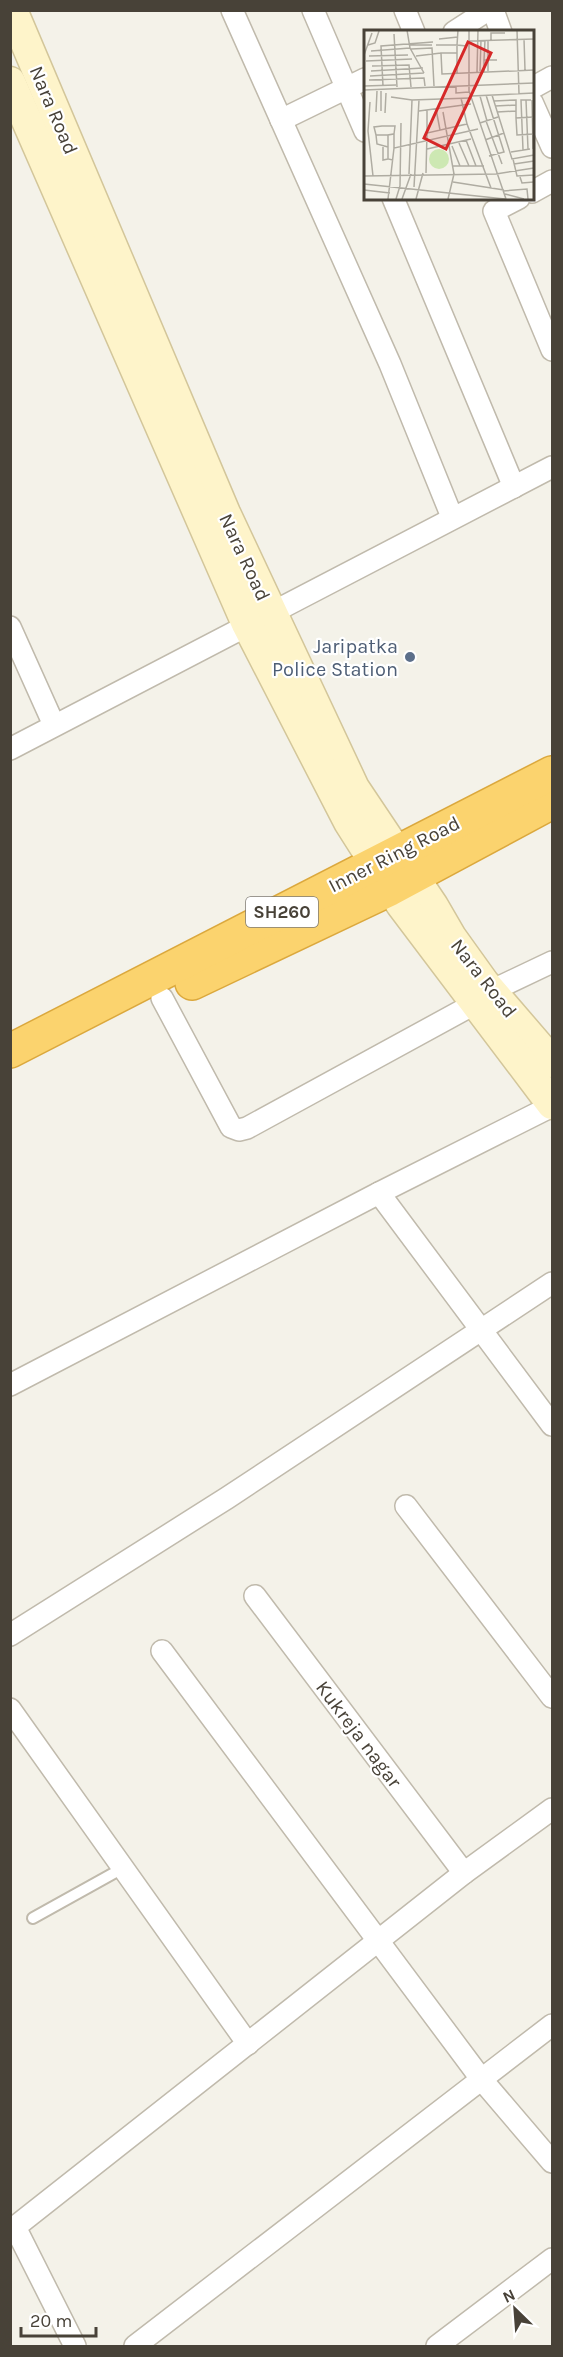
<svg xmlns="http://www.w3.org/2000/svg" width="563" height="2357" font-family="Karla,sans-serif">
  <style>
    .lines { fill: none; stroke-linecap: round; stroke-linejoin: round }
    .lane-casing { stroke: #c0baac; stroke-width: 14 }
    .street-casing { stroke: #c0baac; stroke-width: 24 }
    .secondary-casing { stroke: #d3c69a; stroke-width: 33 }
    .highway-casing { stroke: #dba83d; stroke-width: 36 }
    .lane { stroke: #fff; stroke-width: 10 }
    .street { stroke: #fff; stroke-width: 21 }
    .secondary { stroke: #fef4ca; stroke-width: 30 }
    .highway { stroke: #fbd36e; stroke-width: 33 }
    .service-dot { fill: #5c6f8a; stroke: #fff; stroke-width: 2 }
    .labels { text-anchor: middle; stroke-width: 4.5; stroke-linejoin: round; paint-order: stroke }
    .shield { fill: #fff; stroke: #7f7b74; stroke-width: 1.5 }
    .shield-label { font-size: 18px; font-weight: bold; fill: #484238 }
    .street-label { font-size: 20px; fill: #484238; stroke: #fff }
    .service-label { font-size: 20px; fill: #4e5e75; stroke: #fff; text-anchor: end }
    .inset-road { fill: none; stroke: #afaca2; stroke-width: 1.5 }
    .view { fill: #d62828; fill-opacity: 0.15; stroke: #d62828; stroke-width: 3 }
    .inset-edge { fill: none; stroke: #484238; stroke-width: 3 }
  </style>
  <rect width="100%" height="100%" fill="#f4f2e9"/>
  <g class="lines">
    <!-- lane casing -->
    <g class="lane-casing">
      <polyline id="lane" points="33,1918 123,1868"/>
    </g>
    <!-- street casing -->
    <g class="street-casing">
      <g id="street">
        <polyline points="232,10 390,364 452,517"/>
        <polyline points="313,10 365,131"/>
        <polyline points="405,10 414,32"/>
        <polyline points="493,10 501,32"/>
        <polyline points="454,32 488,10"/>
        <polyline points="532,88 552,77"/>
        <polyline points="532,102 552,147"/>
        <polyline points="281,120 365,79"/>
        <polyline points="532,192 552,181"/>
        <polyline points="393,198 514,487"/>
        <polyline points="519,198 494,211 552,350"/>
        <polyline points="10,627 54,725"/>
        <polyline points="10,749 552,467"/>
        <polyline points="491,991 552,962"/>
        <polyline points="162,998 231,1127 239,1130 247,1128 476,1003"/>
        <polyline points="379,1193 552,1425"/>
        <polyline points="10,1385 379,1193 552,1106"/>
        <polyline points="406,1506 552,1697"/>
        <polyline points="255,1596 464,1873"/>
        <polyline points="10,1635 227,1498 552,1283"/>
        <polyline points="162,1651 482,2080 552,2162"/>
        <polyline points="10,1709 248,2044"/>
        <polyline points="75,2346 15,2227 464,1873 552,1809"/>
        <polyline points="135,2346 552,2025"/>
        <polyline points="437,2346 552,2259"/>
      </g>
    </g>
    <!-- secondary casing -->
    <g class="secondary-casing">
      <g id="secondary">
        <polyline points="12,10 225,513 354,788 433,906 451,937 484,983 552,1062"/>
        <polyline points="10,82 247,624 349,822 401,904 552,1104"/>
      </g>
    </g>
    <!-- highway casing -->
    <g class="highway-casing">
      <g id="highway">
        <polyline points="192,983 390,889 552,802"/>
        <polyline points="10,1051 552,773"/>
      </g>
    </g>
    <!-- lane -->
    <use href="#lane" class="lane"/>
    <!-- street -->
    <use href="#street" class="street"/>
    <!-- secondary -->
    <use href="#secondary" class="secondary"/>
    <!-- highway -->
    <use href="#highway" class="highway"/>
  </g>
  <!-- markers -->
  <circle class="service-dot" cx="410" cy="657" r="6"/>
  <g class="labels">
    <!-- shield labels -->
    <rect class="shield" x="246" y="897" width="72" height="30" rx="4.5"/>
    <g class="shield-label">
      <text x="282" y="918">SH260</text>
    </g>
    <!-- street labels -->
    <g class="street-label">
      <text transform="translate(54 110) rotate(67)" y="7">Nara Road</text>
      <text transform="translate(245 557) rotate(65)" y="7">Nara Road</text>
      <text transform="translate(394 854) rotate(-27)" y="7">Inner Ring Road</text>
      <text transform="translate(484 978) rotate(52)" y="7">Nara Road</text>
      <text transform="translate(359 1734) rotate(53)" y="7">Kukreja nagar</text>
    </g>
    <!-- service labels -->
    <g class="service-label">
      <text x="398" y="653">Jaripatka<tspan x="398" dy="23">Police Station</tspan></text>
    </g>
  </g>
  <!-- overview -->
  <g transform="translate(364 30)">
    <rect width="170" height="170" fill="#f4f2e9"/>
    <path d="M65 129a10 10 0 1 1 20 0a10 10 0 1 1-20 0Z" fill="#cde8b3"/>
    <path class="inset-road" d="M43,0L46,18L60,43M94,0L93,15L103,16M105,0V61L142,169M153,0L155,64M30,4L33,57M75,9L94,7M160,9L161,40M124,10V41M127,10V3H141M105,11L170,9M4,15L11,13L15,1M45,15H68M72,15H93V23M47,19L68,18L70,56M7,21L46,18M0,25L8,3M5,26L44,25M52,26L77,23M120,30L121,10M2,31L48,29M8,36L45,35L47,57M7,41L59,38M116,41L117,10M113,42L114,0M120,42V30H133M93,43V23H77L78,44L170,40M6,46L60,43M5,50L60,48L61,56M0,56L32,55M19,56L17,16L69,12M92,56V63L105,62M0,60L170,53M17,61V81M122,65L140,122L125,126M128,65L148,129L170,125M107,66L170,63M116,66L123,91M27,67L48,70M97,68L103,94M168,70L169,119M130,71L152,70V88M6,72L4,101L9,146M131,76L152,75M72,79L76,100M63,80V102M55,81L107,74M12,82L13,61M79,82L90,144L84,169M133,82L152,81M21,83L22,63M170,87L152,88L153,105L170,104M122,91L138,134M116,93L134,87M12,105L10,97L18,96H31L30,104M24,105H12L13,114L24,117M102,110L112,136M121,110L140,103M95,113L105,136M88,116L96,136M19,117V130L24,129M63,119L107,109M164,119L162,70H167M159,120L157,70H162M147,122L166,119M149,129L153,146L170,145M29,130L24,129V105L30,104V118M150,134L170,131M89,136H120M62,143L63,103L103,94L127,158M45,144L48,70L106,68M0,146L132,144L170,138M156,147L158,153L170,152M89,152L140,160M0,154L141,169M50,157L55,70M0,160L26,163M139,161L163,159L164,169M141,164L160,169M24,169L30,118L114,99M32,169L36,156L37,93M38,169L47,144M52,169L59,143"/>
    <path class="view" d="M104,12L127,23L82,119L60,108Z"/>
    <rect width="170" height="170" class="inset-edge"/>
  </g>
  <!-- border -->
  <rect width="563" height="2357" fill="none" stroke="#484238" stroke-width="24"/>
  <!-- north arrow -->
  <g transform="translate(515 2309) rotate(335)" stroke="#ffffff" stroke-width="4.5" paint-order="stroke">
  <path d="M0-4.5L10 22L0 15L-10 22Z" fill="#484238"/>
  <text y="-9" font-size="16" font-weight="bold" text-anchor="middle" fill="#484238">N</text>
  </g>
  <!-- scale -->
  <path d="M21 2327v9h75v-9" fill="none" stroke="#484238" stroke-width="3"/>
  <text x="30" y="2327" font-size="18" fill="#484238" stroke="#ffffff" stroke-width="4.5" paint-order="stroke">20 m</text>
</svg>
